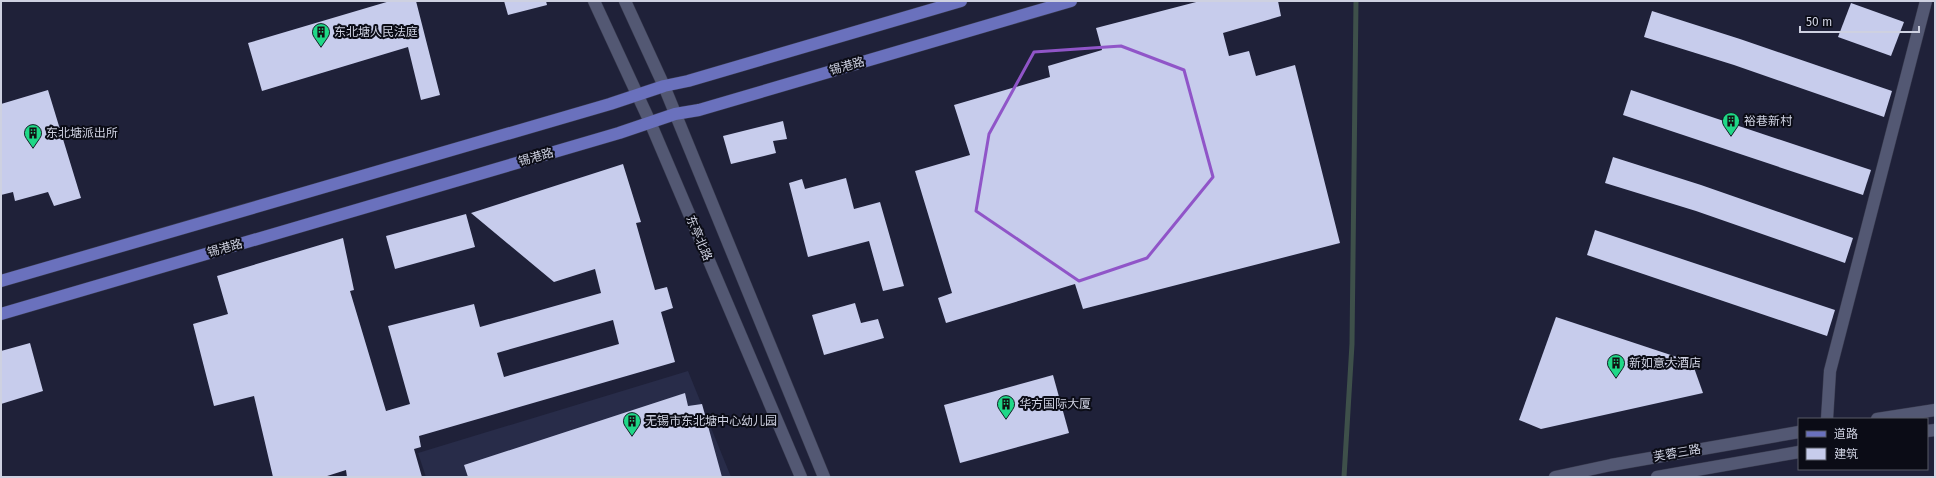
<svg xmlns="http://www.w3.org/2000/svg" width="1936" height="478" font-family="'Fira Sans','Noto Sans SC',sans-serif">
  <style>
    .built { fill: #282c49 }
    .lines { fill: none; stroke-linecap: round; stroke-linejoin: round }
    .stream { stroke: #3e504a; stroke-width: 5 }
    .building { fill: #c7ccec; fill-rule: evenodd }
    .street-casing { stroke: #383a4e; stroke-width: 13 }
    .secondary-casing { stroke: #383a4e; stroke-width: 13 }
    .primary-casing { stroke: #383a4e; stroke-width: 13 }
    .street { stroke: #535873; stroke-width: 12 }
    .secondary { stroke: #535873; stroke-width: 12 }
    .primary { stroke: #6a71bd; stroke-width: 12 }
    .marked { fill: none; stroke: #9055c8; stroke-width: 3; stroke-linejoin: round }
    .labels { text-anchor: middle; stroke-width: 4; stroke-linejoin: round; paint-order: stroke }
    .poi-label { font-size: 12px; fill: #ced1e1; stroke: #0b0c16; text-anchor: start }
    .street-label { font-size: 12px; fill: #ced1e1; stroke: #0b0c16 }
  </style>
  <rect width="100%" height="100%" fill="#1f2139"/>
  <!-- built -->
  <polygon class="built" points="688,371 731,477 426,477 418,453"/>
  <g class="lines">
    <!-- stream -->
    <polyline class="stream" points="1344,477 1352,344 1356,1"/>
  </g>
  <!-- building -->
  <g class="building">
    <polygon points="390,1 416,1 440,95 421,100 408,47 262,91 248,43"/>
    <polygon points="504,1 546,1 547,5 508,15"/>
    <polygon points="1200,1 1278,1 1281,16 1223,33 1229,56 1249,51 1256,76 1295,65 1340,243 1083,309 1075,284 946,323 938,298 952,293 915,171 970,155 954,105 1050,77 1048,66 1102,50 1096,28"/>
    <polygon points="1851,3 1904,22 1891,56 1838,37"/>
    <polygon points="1652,11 1740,39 1892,91 1884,117 1734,65 1644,37"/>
    <polygon points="48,90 81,198 54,206 48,192 15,201 13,192 1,195 1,104"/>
    <polygon points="1631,90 1871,170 1863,195 1623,115"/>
    <polygon points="783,121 787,139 773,141 776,153 731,164 723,136"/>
    <polygon points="1613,157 1701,185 1853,238 1845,263 1696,211 1605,183"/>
    <path d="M623,164L641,222L636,223L655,290L667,287L673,308L661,312L675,362L419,436L421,447L414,449L422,477H347L346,470L324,477H273L254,396L214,406L193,324L228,314L217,276L343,238L354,290L350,291L386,411L410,404L388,326L474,304L480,327L601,293L595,269L554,282L471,213ZM613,320L619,344L504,377L497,353Z"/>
    <polygon points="846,178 854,209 880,202 904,286 883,291 869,241 808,257 789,183 802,179 805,189"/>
    <polygon points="466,214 475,247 395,269 386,236"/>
    <polygon points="1595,230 1835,310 1827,336 1587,255"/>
    <polygon points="855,303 861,323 878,319 884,338 824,355 812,315"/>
    <polygon points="1556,317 1692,362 1703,393 1541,429 1519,420"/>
    <polygon points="30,343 43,391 1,404 1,351"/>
    <polygon points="1053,375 1069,433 960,463 944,405"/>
    <polygon points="685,393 688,406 702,404 722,477 468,477 464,465"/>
  </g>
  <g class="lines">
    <!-- street casing -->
    <g class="street-casing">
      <polyline id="street" points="1827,419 1830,371 1926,1"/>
    </g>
    <!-- secondary casing -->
    <g class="secondary-casing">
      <g id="secondary">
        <polyline points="594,1 650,122 801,477"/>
        <polyline points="625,1 664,86 824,477"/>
        <polyline points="1877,419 1935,410"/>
        <polyline points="1927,431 1935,430"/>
        <polyline points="1555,477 1611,465 1799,432"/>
        <polyline points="1657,477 1799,452"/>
      </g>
    </g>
    <!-- primary casing -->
    <g class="primary-casing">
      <g id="primary">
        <polyline points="1,281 610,104 664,86 688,81 961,1"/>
        <polyline points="1,314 619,133 675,114 699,110 1071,1"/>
      </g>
    </g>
    <!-- street -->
    <use href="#street" class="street"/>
    <!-- secondary -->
    <use href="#secondary" class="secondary"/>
    <!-- primary -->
    <use href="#primary" class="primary"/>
  </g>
  <!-- marked area -->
  <path class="marked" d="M1121,46L1184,70L1213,177L1147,258L1079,281L976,211L989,134L1034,52Z"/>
  <!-- icons -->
  <defs>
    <g id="building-pin" transform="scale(0.9)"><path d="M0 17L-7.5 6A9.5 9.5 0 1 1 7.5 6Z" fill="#1fd887" stroke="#0b0c16"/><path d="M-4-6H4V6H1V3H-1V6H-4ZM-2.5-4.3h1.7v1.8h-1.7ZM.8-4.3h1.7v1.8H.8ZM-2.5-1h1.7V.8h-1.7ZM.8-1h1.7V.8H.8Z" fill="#111"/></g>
  </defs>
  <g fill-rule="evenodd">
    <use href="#building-pin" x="321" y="32"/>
    <use href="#building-pin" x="1731" y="121"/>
    <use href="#building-pin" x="33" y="133"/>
    <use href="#building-pin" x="1616" y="363"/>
    <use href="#building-pin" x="1006" y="404"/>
    <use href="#building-pin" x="632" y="421"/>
  </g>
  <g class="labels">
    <!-- poi labels -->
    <g class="poi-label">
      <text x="334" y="36">东北塘人民法庭</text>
      <text x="1744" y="125">裕巷新村</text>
      <text x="46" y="137">东北塘派出所</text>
      <text x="1629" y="367">新如意大酒店</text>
      <text x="1019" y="408">华方国际大厦</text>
      <text x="645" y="425">无锡市东北塘中心幼儿园</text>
    </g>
    <!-- street labels -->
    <g class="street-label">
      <text transform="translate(847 66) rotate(-16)" y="4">锡港路</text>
      <text transform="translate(536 157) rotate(-16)" y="4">锡港路</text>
      <text transform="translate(699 238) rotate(67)" y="4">东亭北路</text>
      <text transform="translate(225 248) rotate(-16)" y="4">锡港路</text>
      <text transform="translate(1677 453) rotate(-10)" y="4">芙蓉三路</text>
    </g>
  </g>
  <!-- border -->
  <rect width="1936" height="478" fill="none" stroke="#ced1e1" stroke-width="4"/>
  <!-- legend -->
  <rect x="1798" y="418" width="130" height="52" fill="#0b0c16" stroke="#595b67"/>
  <rect x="1806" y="431" width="20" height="6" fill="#6a71bd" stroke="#595b67"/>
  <text x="1834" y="438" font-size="12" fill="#ced1e1">道路</text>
  <rect x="1806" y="448" width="20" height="12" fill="#c7ccec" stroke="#595b67"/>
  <text x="1834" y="458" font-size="12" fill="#ced1e1">建筑</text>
  <!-- scale -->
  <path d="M1800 26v6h119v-6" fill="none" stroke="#ced1e1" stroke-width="2"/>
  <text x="1806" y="26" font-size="12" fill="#ced1e1" stroke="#0b0c16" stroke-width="3" paint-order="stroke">50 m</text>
</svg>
